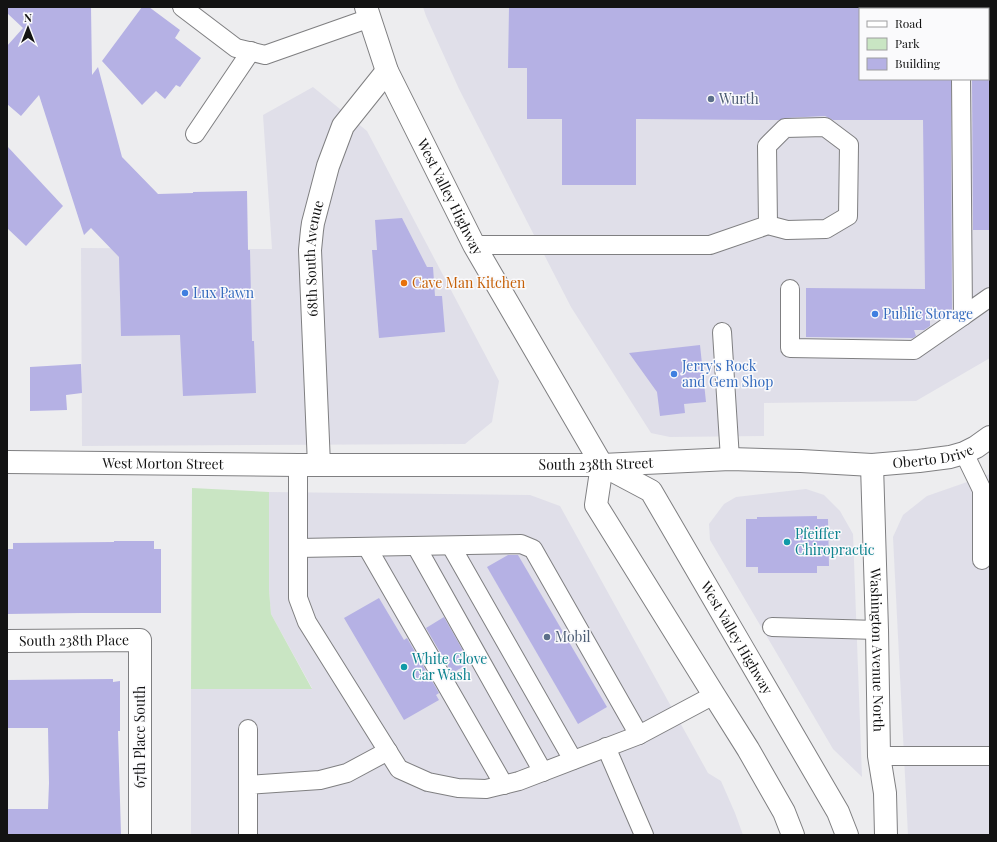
<svg xmlns="http://www.w3.org/2000/svg" width="997" height="842" font-family="'Playfair Display',serif">
  <style>
    .built { fill: #e0dfe9; fill-rule: evenodd }
    .green { fill: #c9e5c3 }
    .building { fill: #b5b1e4 }
    .lines { fill: none; stroke-linecap: round; stroke-linejoin: round }
    .service-casing { stroke: #7f7f81; stroke-width: 20 }
    .minor-casing { stroke: #7f7f81; stroke-width: 24 }
    .primary-casing { stroke: #7f7f81; stroke-width: 24 }
    .service { stroke: #fff; stroke-width: 18 }
    .minor { stroke: #fff; stroke-width: 22 }
    .primary { stroke: #fff; stroke-width: 22 }
    .service-dot { fill: #5c6f8a; stroke: #fafafc; stroke-width: 1.5 }
    .food-dot { fill: #e8710a; stroke: #fafafc; stroke-width: 1.5 }
    .shop-dot { fill: #3f7fe0; stroke: #fafafc; stroke-width: 1.5 }
    .culture-dot { fill: #0f9aa8; stroke: #fafafc; stroke-width: 1.5 }
    .labels { text-anchor: middle; stroke-width: 3; stroke-linejoin: round; paint-order: stroke }
    .service-label { font-size: 14px; fill: #4e5e75; stroke: #fafafc; text-anchor: start }
    .street-label { font-size: 14px; fill: #131313; stroke: #fafafc }
    .food-label { font-size: 14px; fill: #c56008; stroke: #fafafc; text-anchor: start }
    .shop-label { font-size: 14px; fill: #366cbe; stroke: #fafafc; text-anchor: start }
    .culture-label { font-size: 14px; fill: #0d838f; stroke: #fafafc; text-anchor: start }
  </style>
  <rect width="100%" height="100%" fill="#ededef"/>
  <!-- built -->
  <g class="built">
    <path d="M423,7H990V358L916,401L764,403V436L670,437L651,433L571,307L459,89L426,16ZM860,9H988V79H860Z"/>
    <polygon points="313,87 367,131 499,381 492,422 465,444 82,446 81,248 272,249 263,115"/>
    <polygon points="990,474 990,835 908,835 893,537 903,515 927,496"/>
    <polygon points="806,489 824,495 840,511 853,534 862,777 833,749 710,540 709,524 724,504 736,497"/>
    <polygon points="269,492 530,495 560,506 708,773 721,781 735,813 743,835 191,835 191,689 312,688 271,614 269,590"/>
  </g>
  <!-- green -->
  <polygon class="green" points="192,488 269,492 269,590 271,614 312,689 191,689"/>
  <!-- building -->
  <g class="building">
    <polygon points="7,7 91,7 92,75 98,67 122,157 158,194 193,193 193,192 247,191 248,250 250,250 252,341 254,341 256,393 183,396 180,335 121,336 119,257 91,228 84,235 39,95 21,116 7,104 7,46 23,28 7,13"/>
    <polygon points="142,7 149,7 180,30 175,38 201,58 180,87 176,85 165,99 156,91 142,105 102,61"/>
    <polygon points="509,7 860,7 860,79 951,79 952,311 944,311 944,316 943,317 930,317 930,326 924,330 914,330 916,336 913,338 806,337 806,288 925,289 923,120 833,120 825,116 785,118 780,120 636,119 636,185 562,185 562,119 527,119 527,68 508,68"/>
    <polygon points="972,79 990,79 990,230 973,230"/>
    <polygon points="7,146 63,206 26,246 7,228"/>
    <polygon points="402,218 427,267 433,267 435,296 442,296 445,332 379,338 372,250 377,250 375,220"/>
    <polygon points="700,345 706,402 684,404 685,413 660,416 657,392 629,353"/>
    <polygon points="81,364 82,393 66,395 67,410 30,411 30,367"/>
    <polygon points="817,516 817,519 828,519 829,566 817,566 817,573 758,573 758,567 746,567 746,519 757,519 757,517"/>
    <polygon points="114,541 154,541 154,549 161,549 161,613 82,613 7,614 7,549 13,549 13,543 114,542"/>
    <polygon points="508,555 518,555 607,707 578,724 487,567"/>
    <polygon points="379,598 404,640 407,638 439,693 436,695 439,700 404,720 344,618"/>
    <polygon points="444,617 470,663 452,673 426,628"/>
    <polygon points="113,679 113,682 120,681 120,731 118,731 121,835 7,835 7,809 48,809 49,783 48,728 7,728 7,680"/>
  </g>
  <g class="lines">
    <!-- service casing -->
    <g class="service-casing">
      <g id="service">
        <polyline points="182,7 236,48 265,55 370,18"/>
        <polyline points="960,7 960,9"/>
        <polyline points="195,134 251,51"/>
        <polyline points="474,245 710,245 768,225 767,146 785,128 825,127 849,145 848,216 826,229 787,230 768,225"/>
        <polyline points="790,289 790,348 914,350 963,316 961,79"/>
        <polyline points="963,316 990,297"/>
        <polyline points="722,332 730,459"/>
        <polyline points="964,453 982,490 982,560"/>
        <polyline points="298,465 298,598 307,622 399,769 428,782 458,788 486,789 519,781 639,735 714,695"/>
        <polyline points="416,546 543,772"/>
        <polyline points="451,546 573,760"/>
        <polyline points="367,547 504,785"/>
        <polyline points="298,548 521,544 533,549 639,735"/>
        <polyline points="772,627 877,630"/>
        <polyline points="248,729 248,785"/>
        <polyline points="606,747 644,835"/>
        <polyline points="879,756 990,756"/>
        <polyline points="248,835 248,785 320,780 347,773 388,751"/>
      </g>
    </g>
    <!-- minor casing -->
    <g class="minor-casing">
      <g id="minor">
        <path id="s1" d="M7,462L298,465H602L730,459L801,461L872,465L919,461L950,457L964,453L976,447L990,437"/>
        <path id="s2" d="M319,465L310,250L312,230L313,223L328,166L343,126L387,71"/>
        <path id="s3" d="M872,465L877,630L879,756L885,793L886,835"/>
        <path id="s4" d="M7,641L140,640V835"/>
      </g>
    </g>
    <!-- primary casing -->
    <g class="primary-casing">
      <g id="primary">
        <path id="s5" d="M366,7L387,71L474,245L602,465L651,491L838,812L847,835"/>
        <polyline points="602,465 596,505 714,695 748,749 784,812 793,835"/>
      </g>
    </g>
    <!-- service -->
    <use href="#service" class="service"/>
    <!-- minor -->
    <use href="#minor" class="minor"/>
    <!-- primary -->
    <use href="#primary" class="primary"/>
  </g>
  <!-- markers -->
  <g class="service-dot">
    <circle cx="711" cy="99" r="4"/>
    <circle cx="547" cy="637" r="4"/>
  </g>
  <circle class="food-dot" cx="404" cy="283" r="4"/>
  <g class="shop-dot">
    <circle cx="185" cy="293" r="4"/>
    <circle cx="875" cy="314" r="4"/>
    <circle cx="674" cy="374" r="4"/>
  </g>
  <g class="culture-dot">
    <circle cx="787" cy="542" r="4"/>
    <circle cx="404" cy="667" r="4"/>
  </g>
  <g class="labels">
    <!-- service labels -->
    <g class="service-label">
      <text x="719" y="104">Wurth</text>
      <text x="555" y="642">Mobil</text>
    </g>
    <!-- street labels -->
    <g class="street-label">
      <text dy="5" stroke="none"><textPath href="#s5" startOffset="208">West Valley Highway</textPath></text>
      <text dy="5" stroke="none"><textPath href="#s2" startOffset="207">68th South Avenue</textPath></text>
      <text dy="5" stroke="none"><textPath href="#s1" startOffset="927">Oberto Drive</textPath></text>
      <text dy="5" stroke="none"><textPath href="#s1" startOffset="156">West Morton Street</textPath></text>
      <text dy="5" stroke="none"><textPath href="#s1" startOffset="589">South 238th Street</textPath></text>
      <text dy="5" stroke="none"><textPath href="#s5" startOffset="742">West Valley Highway</textPath></text>
      <text dy="5" stroke="none"><textPath href="#s4" startOffset="67">South 238th Place</textPath></text>
      <text dy="5" stroke="none"><textPath href="#s3" startOffset="185">Washington Avenue North</textPath></text>
      <text transform="translate(140 737) rotate(-90)" y="5">67th Place South</text>
    </g>
    <!-- food labels -->
    <g class="food-label">
      <text x="412" y="288">Cave Man Kitchen</text>
    </g>
    <!-- shop labels -->
    <g class="shop-label">
      <text x="193" y="298">Lux Pawn</text>
      <text x="883" y="319">Public Storage</text>
      <text x="682" y="371">Jerry's Rock<tspan x="682" dy="16">and Gem Shop</tspan></text>
    </g>
    <!-- culture labels -->
    <g class="culture-label">
      <text x="795" y="539">Pfeiffer<tspan x="795" dy="16">Chiropractic</tspan></text>
      <text x="412" y="664">White Glove<tspan x="412" dy="16">Car Wash</tspan></text>
    </g>
  </g>
  <!-- border -->
  <rect width="997" height="842" fill="none" stroke="#131313" stroke-width="16"/>
  <!-- legend -->
  <rect x="859" y="8" width="130" height="72" fill="#fafafc" stroke="#9e9e9f"/>
  <rect x="867" y="21" width="20" height="6" fill="#ffffff" stroke="#9e9e9f"/>
  <text x="895" y="28" font-size="12" fill="#131313">Road</text>
  <rect x="867" y="38" width="20" height="12" fill="#c9e5c3" stroke="#9e9e9f"/>
  <text x="895" y="48" font-size="12" fill="#131313">Park</text>
  <rect x="867" y="58" width="20" height="12" fill="#b5b1e4" stroke="#9e9e9f"/>
  <text x="895" y="68" font-size="12" fill="#131313">Building</text>
  <!-- north arrow -->
  <g transform="translate(28 28)" stroke="#fafafc" stroke-width="3" paint-order="stroke">
  <path d="M0-3L7 15L0 10L-7 15Z" fill="#131313"/>
  <text y="-6" font-size="11" font-weight="bold" text-anchor="middle" fill="#131313">N</text>
  </g>
</svg>
